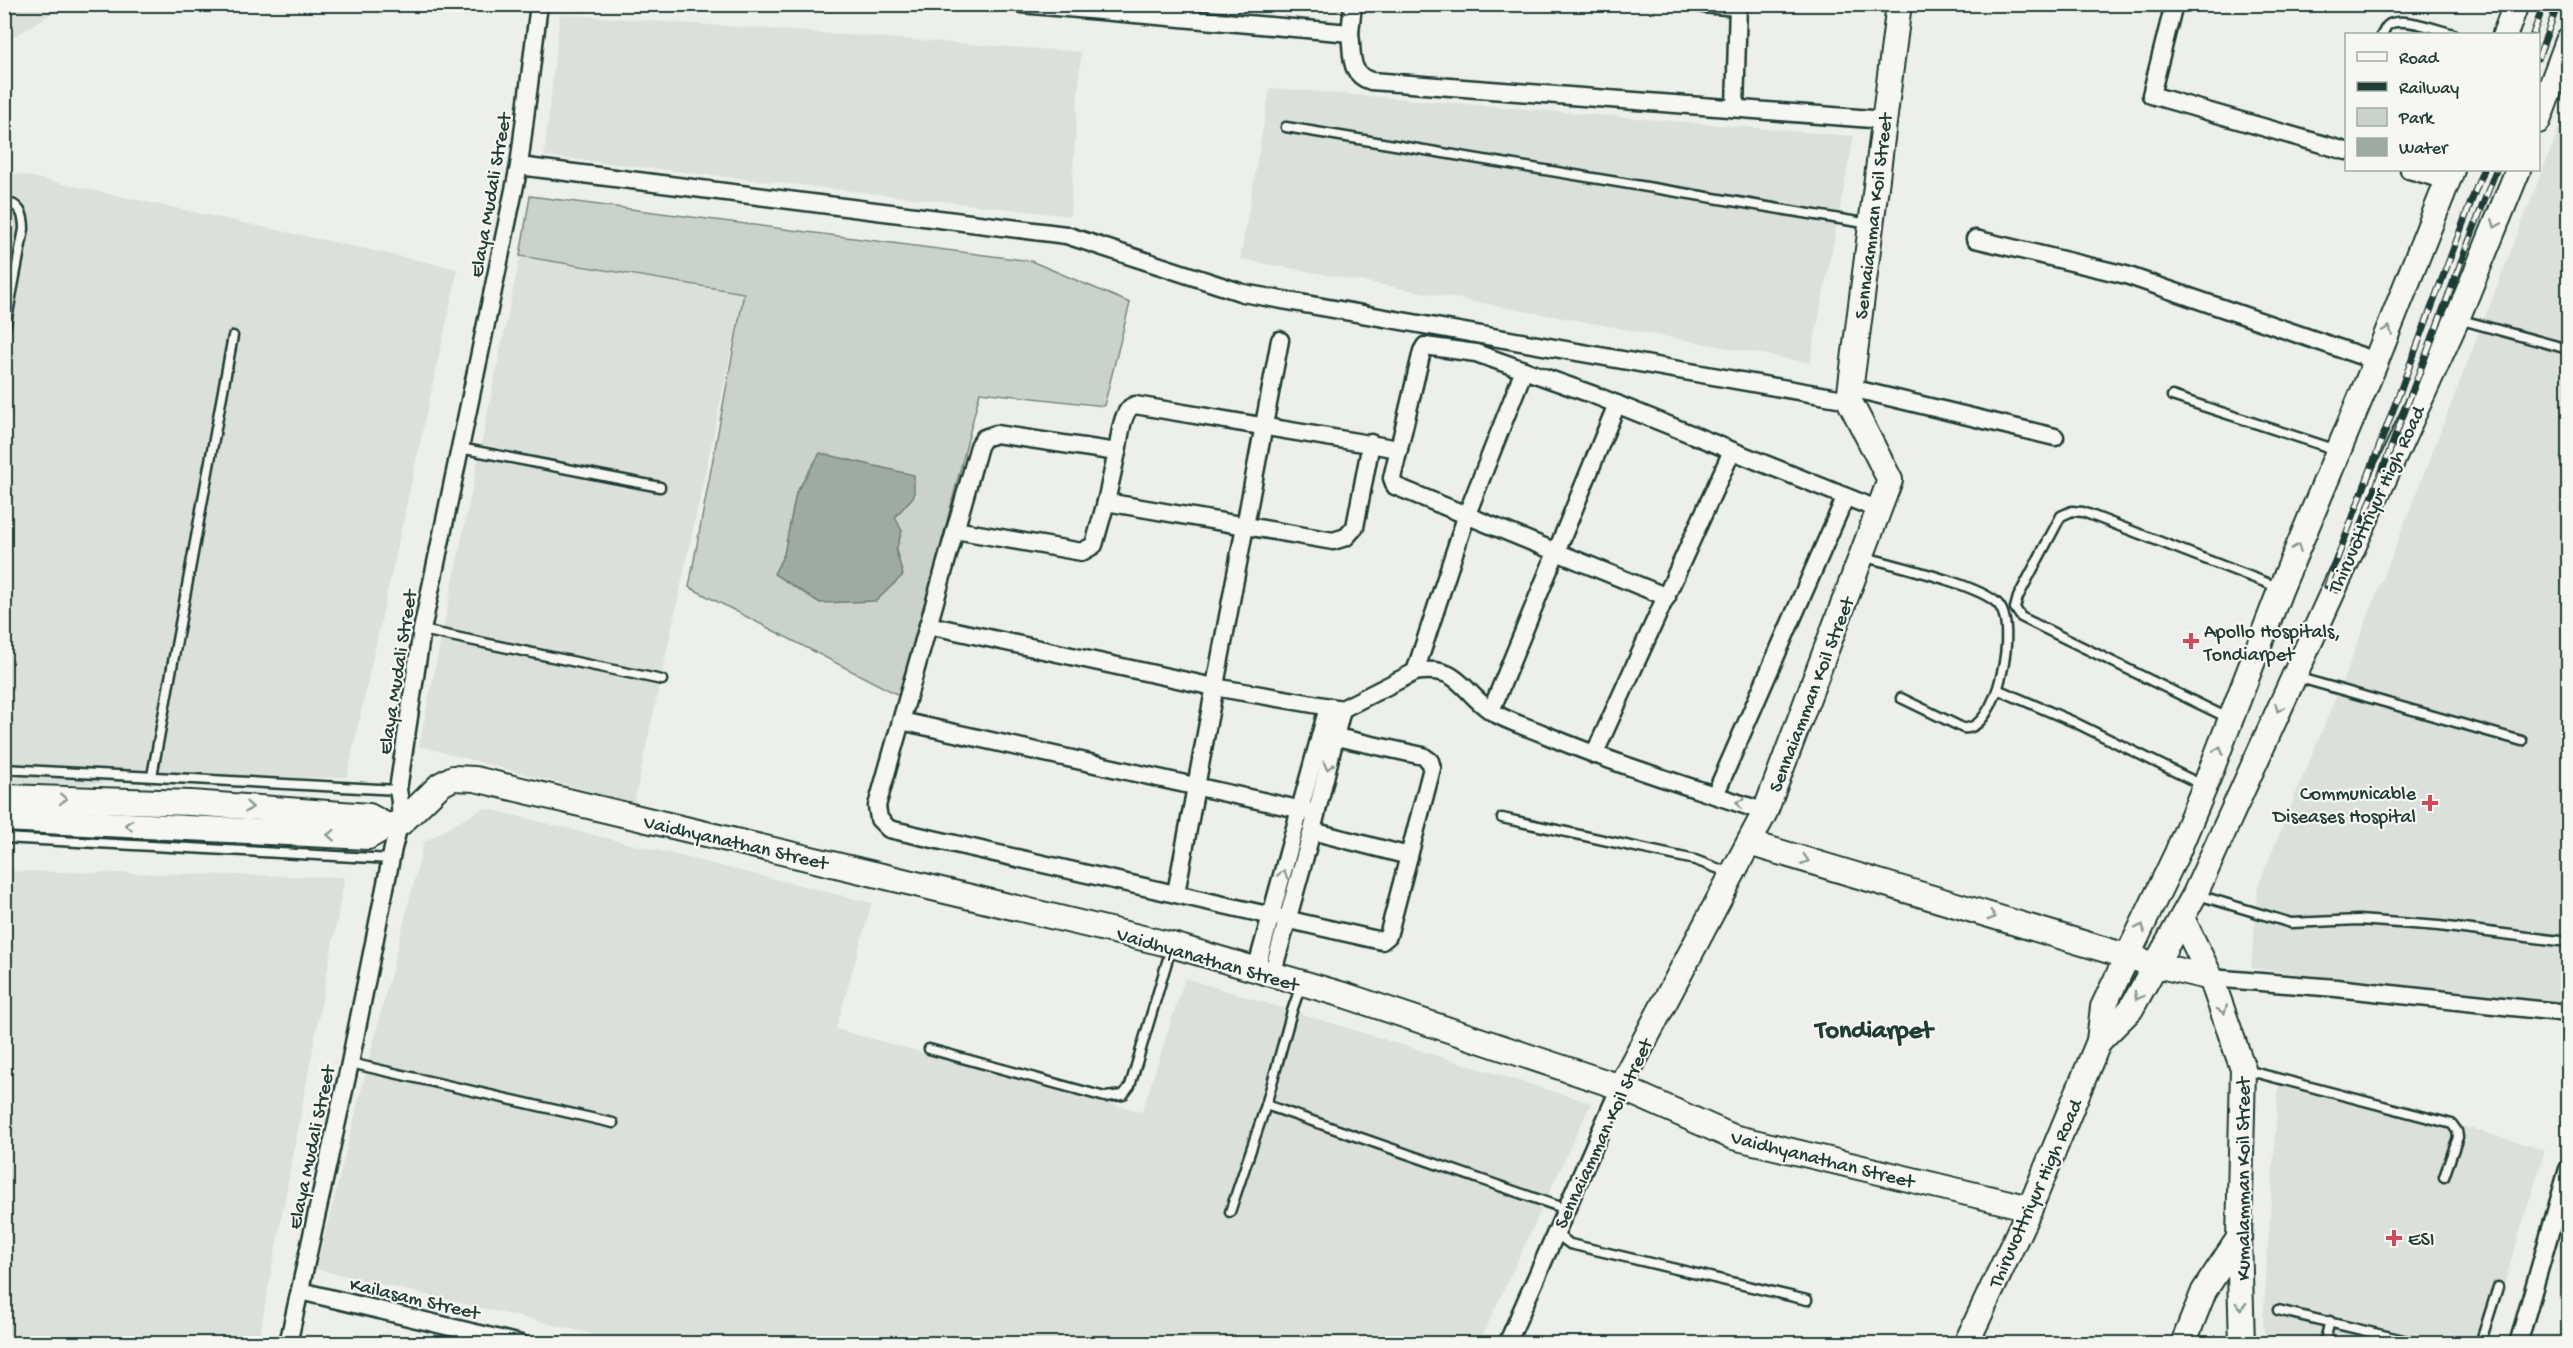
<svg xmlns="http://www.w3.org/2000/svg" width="2573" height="1348" font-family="'Gochi Hand',sans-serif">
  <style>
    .built { fill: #dce0db }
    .green { fill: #cbd2cc; stroke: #758880; stroke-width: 1.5 }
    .water { fill: #9faaa4; stroke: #6c7e77; stroke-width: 1.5 }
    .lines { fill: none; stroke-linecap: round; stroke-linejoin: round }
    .lane-casing { stroke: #1f3d34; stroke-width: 13 }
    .street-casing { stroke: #1f3d34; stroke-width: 21 }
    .secondary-casing { stroke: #1f3d34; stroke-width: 28 }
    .lane { stroke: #f6f6f2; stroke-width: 8 }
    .street { stroke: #f6f6f2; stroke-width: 16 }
    .secondary { stroke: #f6f6f2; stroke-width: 24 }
    .rail-casing { stroke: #1f3d34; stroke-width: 7 }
    .rail { stroke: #f6f6f2; stroke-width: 4.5; stroke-dasharray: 14; stroke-linecap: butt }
    .oneway { stroke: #8a9a93 }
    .poi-dot { fill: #d1495b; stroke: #f6f6f2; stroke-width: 2 }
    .labels { text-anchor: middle; stroke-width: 4.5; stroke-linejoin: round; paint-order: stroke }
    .street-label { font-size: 20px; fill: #1f3d34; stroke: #f6f6f2 }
    .poi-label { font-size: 20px; fill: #1f3d34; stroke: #f6f6f2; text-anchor: start }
    .district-label { font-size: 26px; font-weight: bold; fill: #1f3d34; stroke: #f6f6f2 }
  </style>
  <rect width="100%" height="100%" fill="#edefea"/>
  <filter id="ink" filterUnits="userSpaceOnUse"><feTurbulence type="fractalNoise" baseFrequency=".0167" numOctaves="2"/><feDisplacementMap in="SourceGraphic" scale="12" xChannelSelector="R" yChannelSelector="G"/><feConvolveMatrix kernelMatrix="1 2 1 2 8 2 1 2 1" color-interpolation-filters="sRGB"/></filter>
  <g filter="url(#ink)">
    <!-- built -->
    <g class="built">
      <polygon points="5,4 65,4 65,5 5,42"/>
      <polygon points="560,14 1081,52 1070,216 544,156"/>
      <polygon points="1270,88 1854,136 1810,363 1240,259"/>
      <polygon points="2568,105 2568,1011 2251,968 2258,886 2349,665"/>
      <polygon points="4,171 458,269 347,777 5,786"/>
      <polygon points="520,256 744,293 634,803 419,746"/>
      <polygon points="484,808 872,903 836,1029 1142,1112 1185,978 1591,1103 1479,1343 630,1343 316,1269 424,842"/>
      <polygon points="5,871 345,877 258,1343 5,1343"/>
      <polygon points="2279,1074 2545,1150 2486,1343 2266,1344 2263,1325"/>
    </g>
    <!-- green -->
    <polygon class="green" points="530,196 1031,261 1130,303 1104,406 980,392 902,697 689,587 744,293 520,256"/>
    <!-- water -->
    <polygon class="water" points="820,453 914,475 914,496 895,517 902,531 896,550 903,575 876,601 820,603 774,574 784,554 796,493"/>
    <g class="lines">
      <!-- lane casing -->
      <g class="lane-casing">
        <g id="lane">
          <path d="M2382,34C2384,32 2385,28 2387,26C2399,14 2440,31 2454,34"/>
          <polyline points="1286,127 1870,224"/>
          <path d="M4,201C20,205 24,214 24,229L4,334"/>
          <polyline points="2458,319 2568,349"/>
          <polyline points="2172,396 2337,450"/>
          <polyline points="460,448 660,487"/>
          <path d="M1862,556C1893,565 1977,584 1997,603C2020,624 1997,733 1963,728L1901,698"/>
          <polyline points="422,630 662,680"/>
          <polyline points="2296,677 2522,741"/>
          <polyline points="1999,690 2074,722 2202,785"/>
          <polyline points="2230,719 2021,617 2015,608 2018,597 2061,516 2072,511 2083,512 2280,588"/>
          <polyline points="4,769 398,790"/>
          <polyline points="152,776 233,336"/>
          <polyline points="1502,818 1695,860 1730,873"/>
          <polyline points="4,838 391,859"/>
          <polyline points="2198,895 2291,923 2359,920 2439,926 2568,942"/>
          <polyline points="929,1049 1105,1097 1123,1095 1130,1086 1172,945"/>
          <polyline points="350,1063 613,1123"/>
          <polyline points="2246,1070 2452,1124 2457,1131 2458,1137 2444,1177"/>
          <polyline points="1266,1105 1566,1209"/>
          <polyline points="1230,1212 1266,1105 1292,1011 1301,985"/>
          <polyline points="1555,1233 1570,1244 1807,1300"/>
          <polyline points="2278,1310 2420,1344"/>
          <polyline points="2324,1344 2330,1321"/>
          <polyline points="2480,1344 2498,1287"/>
        </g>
      </g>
      <!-- street casing -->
      <g class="street-casing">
        <g id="street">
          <polyline points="1021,4 1350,33 1353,4"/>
          <polyline points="1703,4 1737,7"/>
          <polyline points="2174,4 2151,95 2346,151"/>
          <path d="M1350,33C1353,54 1348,74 1371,81L1885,120"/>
          <polyline points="1735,108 1738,4"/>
          <polyline points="519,166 1066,235 1243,293 1849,400"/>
          <polyline points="2409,170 2448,181"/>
          <polyline points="1975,239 2126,275 2376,361"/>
          <polyline points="1851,388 2055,437"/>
          <polyline points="1117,452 1106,502 1333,541 1346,537 1355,527 1371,443"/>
          <polyline points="955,530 1082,552 1094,545 1106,502"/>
          <polyline points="1667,597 1395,486 1392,478 1422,351 1425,346 1476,353 1594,395 1879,510"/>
          <path d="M928,625L1214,687L1342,709L1415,672C1459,664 1462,692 1491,711C1507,722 1529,727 1546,735C1617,765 1692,787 1765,812"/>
          <polyline points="1415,672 1467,514 1524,370"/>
          <polyline points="1491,711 1617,404"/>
          <polyline points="901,721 1316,813"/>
          <path d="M1336,737L1423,756L1430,761L1432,768L1388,936L1382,941L889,829L879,819L877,806L979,446L984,438L996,434L1117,452C1120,439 1121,409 1135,405L1399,449"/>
          <polyline points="1594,755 1732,451"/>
          <polyline points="1715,795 1845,498"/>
          <polyline points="1312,831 1409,856"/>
          <polyline points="1176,893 1280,340"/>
          <polyline points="1256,970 1328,707"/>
          <polyline points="1272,975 1312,831 1342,709"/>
          <polyline points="2211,978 2336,988 2568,1013"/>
          <polyline points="300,1291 521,1344"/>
          <path d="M288,1344L350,1063L393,848C399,827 403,812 398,790L422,630L519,166L539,4"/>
          <polyline points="1507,1344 1620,1087"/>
          <polyline points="2518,1344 2568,1169"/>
        </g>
      </g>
      <!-- secondary casing -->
      <g class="secondary-casing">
        <g id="secondary">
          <polyline points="2505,34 2516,4"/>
          <polyline points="2538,121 2568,41"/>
          <polyline points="4,797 191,803 369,816 387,826"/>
          <polyline points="4,819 368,837 387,826 401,823 440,785 453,778 475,779 1172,945 1347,996 1620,1087 1733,1137 2030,1208"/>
          <polyline points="1749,843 2156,965 2211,978"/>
          <polyline points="2182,918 2211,978 2243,1069 2239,1238 2242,1344"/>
          <polyline points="2099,1041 2131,1009 2195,894 2457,319 2518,170"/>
          <polyline points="1620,1087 1765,812 1890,480 1849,400 1899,4"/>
          <polyline points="1966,1344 2030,1208 2099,1041 2103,1007 2177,853 2205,786 2281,588 2376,361 2452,170"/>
          <polyline points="2183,1344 2204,1291 2239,1238"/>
        </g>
      </g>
      <!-- lane -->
      <use href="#lane" class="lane"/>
      <!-- street -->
      <use href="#street" class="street"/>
      <!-- secondary -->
      <use href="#secondary" class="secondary"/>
      <!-- rail casing -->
      <g class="rail-casing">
        <g id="rail">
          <polyline points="2533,34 2544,4"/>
          <polyline points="2538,58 2558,4"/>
          <polyline points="2327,586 2483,170"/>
          <polyline points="2337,590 2496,170"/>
        </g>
      </g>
      <!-- rail -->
      <use href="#rail" class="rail"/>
    </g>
    <!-- one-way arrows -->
    <defs><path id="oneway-chevron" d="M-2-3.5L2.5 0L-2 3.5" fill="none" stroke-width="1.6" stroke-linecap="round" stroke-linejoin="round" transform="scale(1.5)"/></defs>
    <g class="oneway">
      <use href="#oneway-chevron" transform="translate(2496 224) rotate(112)"/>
      <use href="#oneway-chevron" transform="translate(2388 330) rotate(-68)"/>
      <use href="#oneway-chevron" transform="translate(2297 548) rotate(-68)"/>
      <use href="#oneway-chevron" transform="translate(2279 708) rotate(114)"/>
      <use href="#oneway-chevron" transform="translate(2219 750) rotate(-69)"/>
      <use href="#oneway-chevron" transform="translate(1328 766) rotate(105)"/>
      <use href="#oneway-chevron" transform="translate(63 799) rotate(2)"/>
      <use href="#oneway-chevron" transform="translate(1740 803) rotate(-162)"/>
      <use href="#oneway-chevron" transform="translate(249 807) rotate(4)"/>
      <use href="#oneway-chevron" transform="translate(129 825) rotate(-177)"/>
      <use href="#oneway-chevron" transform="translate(331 835) rotate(-177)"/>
      <use href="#oneway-chevron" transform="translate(1805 860) rotate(17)"/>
      <use href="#oneway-chevron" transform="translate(1283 874) rotate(-74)"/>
      <use href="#oneway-chevron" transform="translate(1992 916) rotate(17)"/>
      <use href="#oneway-chevron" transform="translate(2141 928) rotate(-64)"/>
      <use href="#oneway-chevron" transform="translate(2138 996) rotate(119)"/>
      <use href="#oneway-chevron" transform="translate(2223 1010) rotate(69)"/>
      <use href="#oneway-chevron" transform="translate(2241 1306) rotate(89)"/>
    </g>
  </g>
  <!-- markers -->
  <g class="poi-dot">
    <path d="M2188 632h6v6h6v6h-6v6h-6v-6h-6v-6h6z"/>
    <path d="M2427 794h6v6h6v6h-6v6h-6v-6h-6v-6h6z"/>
    <path d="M2391 1229h6v6h6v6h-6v6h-6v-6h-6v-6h6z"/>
  </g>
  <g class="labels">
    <!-- street labels -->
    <g class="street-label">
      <text transform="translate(489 195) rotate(-80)" y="7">Elaya Mudali Street</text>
      <text transform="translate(1872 216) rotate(-83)" y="7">Sennaiamman Koil Street</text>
      <text transform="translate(2375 499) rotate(-65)" y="7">Thiruvottriyur High Road</text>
      <text transform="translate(396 672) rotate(-81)" y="7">Elaya Mudali Street</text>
      <text transform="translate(1810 694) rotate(-69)" y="7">Sennaiamman Koil Street</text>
      <text transform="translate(736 841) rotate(13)" y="7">Vaidhyanathan Street</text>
      <text transform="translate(1208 958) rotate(16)" y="7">Vaidhyanathan Street</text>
      <text transform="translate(1602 1133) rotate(-65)" y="7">Sennaiamman Koil Street</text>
      <text transform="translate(310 1147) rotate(-78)" y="7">Elaya Mudali Street</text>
      <text transform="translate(1823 1158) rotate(14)" y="7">Vaidhyanathan Street</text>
      <text transform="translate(2242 1179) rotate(-90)" y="7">Kumalamman Koil Street</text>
      <text transform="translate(2034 1193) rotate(-66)" y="7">Thiruvottriyur High Road</text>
      <text transform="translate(415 1297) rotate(13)" y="7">Kailasam Street</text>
    </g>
    <!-- poi labels -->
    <g class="poi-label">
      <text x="2204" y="637">Apollo Hospitals,<tspan x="2204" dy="23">Tondiarpet</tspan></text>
      <text x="2416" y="799" text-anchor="end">Communicable<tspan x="2416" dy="23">Diseases Hospital</tspan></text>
      <text x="2408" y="1245">ESI</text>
    </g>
    <!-- district labels -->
    <g class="district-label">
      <text x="1874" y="1037">Tondiarpet</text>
    </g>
  </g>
  <!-- margin -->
  <rect width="2573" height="1348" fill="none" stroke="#f6f6f2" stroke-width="24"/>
  <rect x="12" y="12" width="2549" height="1324" fill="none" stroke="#1f3d34" stroke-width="2" filter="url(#ink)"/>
  <!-- legend -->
  <rect x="2345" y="33" width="195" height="138" fill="#f6f6f2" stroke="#a0aca6" stroke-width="1.5"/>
  <rect x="2357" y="52" width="30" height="9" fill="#f6f6f2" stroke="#a0aca6" stroke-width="1.5"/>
  <text x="2399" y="63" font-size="18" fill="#1f3d34">Road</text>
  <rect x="2357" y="82" width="30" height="9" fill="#1f3d34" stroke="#a0aca6" stroke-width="1.5"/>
  <text x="2399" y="93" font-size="18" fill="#1f3d34">Railway</text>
  <rect x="2357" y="108" width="30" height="18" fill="#cbd2cc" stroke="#a0aca6" stroke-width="1.5"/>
  <text x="2399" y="123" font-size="18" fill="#1f3d34">Park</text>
  <rect x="2357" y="138" width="30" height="18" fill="#9faaa4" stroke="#a0aca6" stroke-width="1.5"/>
  <text x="2399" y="153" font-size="18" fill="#1f3d34">Water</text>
</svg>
